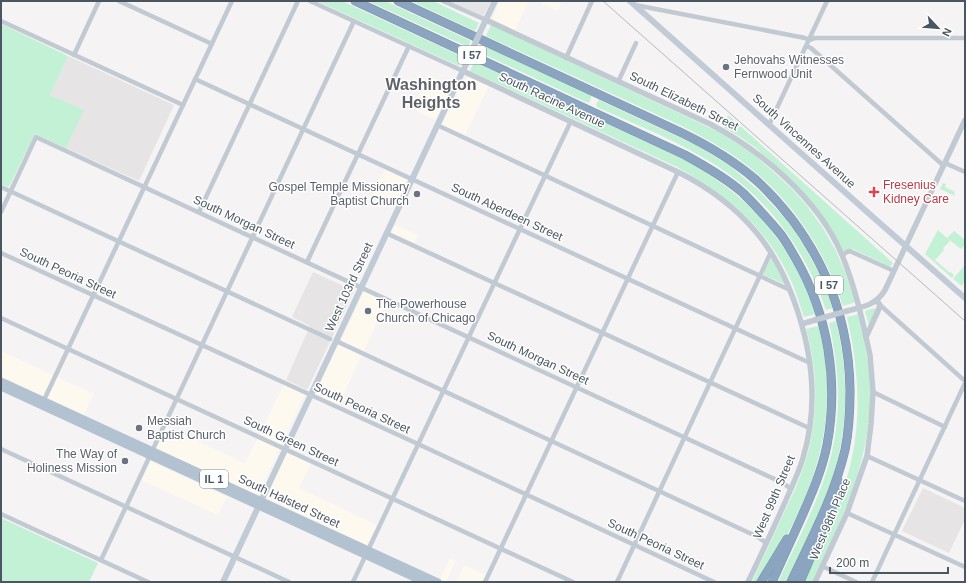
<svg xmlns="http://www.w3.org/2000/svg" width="966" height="583" font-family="Helvetica,sans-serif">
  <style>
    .commercial { fill: #fdf9ef }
    .education { fill: #e6e4e5 }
    .green { fill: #c3f1d5 }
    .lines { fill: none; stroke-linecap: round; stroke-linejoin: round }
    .motorway-casing { stroke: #7690ad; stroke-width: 9 }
    .minor { stroke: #c1cad2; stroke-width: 4.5 }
    .tertiary { stroke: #c1cad2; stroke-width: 5.5 }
    .secondary { stroke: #c1cbd6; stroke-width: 6 }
    .primary { stroke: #b3c2d1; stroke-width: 7 }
    .motorway { stroke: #8ba5c1; stroke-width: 8 }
    .rail { stroke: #b5b8bd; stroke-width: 1 }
    .tertiary-bridge { stroke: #c1cad2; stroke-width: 5.5 }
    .secondary-bridge { stroke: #c1cbd6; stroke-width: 6 }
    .worship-dot { fill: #6b7280; stroke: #fff; stroke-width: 1.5 }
    .health-dot { fill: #e0444e; stroke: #fff; stroke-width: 1.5 }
    .labels { text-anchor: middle; stroke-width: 3; stroke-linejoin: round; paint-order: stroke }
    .shield { fill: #fff; stroke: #808990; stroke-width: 1 }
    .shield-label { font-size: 11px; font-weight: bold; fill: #4a5661 }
    .worship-label { font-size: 12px; fill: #5b616d; stroke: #fff; text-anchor: start }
    .street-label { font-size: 12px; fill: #4a5661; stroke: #fff }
    .health-label { font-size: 12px; fill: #be3a42; stroke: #fff; text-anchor: start }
    .district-label { font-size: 16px; font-weight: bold; fill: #5f6368; stroke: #fff }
  </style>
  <rect width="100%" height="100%" fill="#f5f3f3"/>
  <!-- commercial -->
  <g class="commercial">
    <polygon points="500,1 529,1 515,30 492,20"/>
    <polygon points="537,1 562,1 558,11"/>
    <polygon points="428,76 451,87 435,120 413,109"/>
    <polygon points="469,77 471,77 489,86 465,135 442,125 464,80"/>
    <polygon points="385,168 408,178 395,206 372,196"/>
    <polygon points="395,225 418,235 415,243 392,233"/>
    <polygon points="364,291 387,302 364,351 341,340"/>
    <polygon points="338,344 362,355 339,405 315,394"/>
    <polygon points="1,351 94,394 84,415 1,377"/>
    <polygon points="286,380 307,390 258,495 154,447 164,426 245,463"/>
    <polygon points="287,453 311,464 299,488 377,525 367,545 266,498"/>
    <polygon points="150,461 227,497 218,515 141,480"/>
    <polygon points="450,558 456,561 446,582 440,579"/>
    <polygon points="464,565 486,575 482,582 456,582"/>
  </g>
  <!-- education -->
  <g class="education">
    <polygon points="448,1 491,1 483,17"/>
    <polygon points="68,56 174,105 139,181 66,148 83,110 50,95"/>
    <polygon points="313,272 354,291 307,390 286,380 310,326 292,317"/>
    <polygon points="923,488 965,508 965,519 949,553 902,531"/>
  </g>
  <!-- green -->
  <g class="green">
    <polygon points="317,1 342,1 463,57 459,66"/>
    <polygon points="368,1 385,1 471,41 468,47"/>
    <polygon points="411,1 433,1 479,23 475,31"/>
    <polygon points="1,24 68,56 50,95 84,110 66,148 35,134 10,185 8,187 1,184"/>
    <path d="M491,25L719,132L751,152L768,167L792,189L807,206L823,228L836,251L845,272L856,302L843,306C825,250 791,198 744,163C726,149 706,139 686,128L486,36Z"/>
    <polygon points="482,45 591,95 591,98 590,101 588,103 479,52"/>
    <path d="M474,62L681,158C747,193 792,242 815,314L804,317C800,306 797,295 793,285C768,228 730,197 677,167L470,71Z"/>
    <path d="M599,100L696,145L730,166L758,190L785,218L803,244L819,273L833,308L826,310C804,246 764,192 704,158C670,138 633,123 597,107L596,104Z"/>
    <polygon points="728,115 893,263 891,266 889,266 853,249 844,251 842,250 836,239 770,161 756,148 740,137 722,126"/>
    <polygon points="943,183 946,184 945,187 955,192 954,194 955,196 940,189"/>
    <polygon points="938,230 950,241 943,248 944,250 935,260 949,272 950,272 954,275 952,278 925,254"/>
    <polygon points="954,231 965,240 965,245 961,249 947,238"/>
    <polygon points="771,258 772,258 785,284 764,275 764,272"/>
    <polygon points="965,265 965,280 962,286 953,279"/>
    <polygon points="875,308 877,309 869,325 865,312 866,310"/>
    <path d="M859,314C863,335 868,356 870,377C872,408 867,443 858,473C847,511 828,546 812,582H802C811,560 821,539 830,517C835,507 840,497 844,487C863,431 860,374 847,317Z"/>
    <path d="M836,321C849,374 849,430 831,482C819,516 802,549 786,582H778C797,541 820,500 831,456C842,411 839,367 829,323Z"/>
    <path d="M819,326C835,396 827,451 797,516C786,539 771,560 758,582H752L796,487C818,437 821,382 806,329Z"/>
    <polygon points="1,518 98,563 89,582 1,582"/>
  </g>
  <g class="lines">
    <!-- motorway casing -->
    <g class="motorway-casing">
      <g id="motorway">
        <path d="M355,1L685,155C705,166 726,178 743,193C755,205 767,218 778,231C785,239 790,249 796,259C828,315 839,381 827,445C822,470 812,493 802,516C792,538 782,560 772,582"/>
        <path d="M398,1L680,132C707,145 733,160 756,180C816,235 849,309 850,390C850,410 849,431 845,450C834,497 811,539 791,582"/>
        <polyline points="761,582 787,539"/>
        <polyline points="800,582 833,505 841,483"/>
      </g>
    </g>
    <!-- minor -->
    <g class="minor">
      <polyline points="119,1 212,44"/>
      <polyline points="310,1 463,71"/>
      <polyline points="443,1 486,20"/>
      <polyline points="635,5 805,38 809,40 815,38 965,38"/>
      <polyline points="1,21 183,105"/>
      <polyline points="806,46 811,48 944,166"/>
      <polyline points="74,55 99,1"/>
      <polyline points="566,58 592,1"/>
      <polyline points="195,79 810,363"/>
      <polyline points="618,82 636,43"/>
      <polyline points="437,125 790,290"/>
      <polyline points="769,125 827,1"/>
      <polyline points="945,163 965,172"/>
      <polyline points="1,187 330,339"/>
      <polyline points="1,212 36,137 783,483 791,489"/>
      <polyline points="199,212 298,1"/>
      <polyline points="386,233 809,428"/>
      <polyline points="1,253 418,444 714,582"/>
      <polyline points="842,255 849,251 852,252 894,271"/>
      <polyline points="307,262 409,46"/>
      <polyline points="880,305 965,381"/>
      <polyline points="1,318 573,582"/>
      <polyline points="336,341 758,537 766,543"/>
      <polyline points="873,392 945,427"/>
      <polyline points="44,400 232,1"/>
      <polyline points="1,449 289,582"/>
      <polyline points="867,456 965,501"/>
      <polyline points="847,513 965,567"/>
      <polyline points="1,514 148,582"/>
      <polyline points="101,560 354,21"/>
      <polyline points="822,566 856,582"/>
      <polyline points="353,582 571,121"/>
      <polyline points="485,582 678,172"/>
      <polyline points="617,582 771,252"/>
      <polyline points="872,582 965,383"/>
    </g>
    <!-- tertiary -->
    <g class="tertiary">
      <path d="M486,20L710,124C762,151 819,200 842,255C853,282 860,309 866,337"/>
      <path d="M463,71L678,172C708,187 735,207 756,232C773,252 784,274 793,298C812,349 819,405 803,458C799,472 792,486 786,500C774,527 761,555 748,582"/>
      <path d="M847,311C863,307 876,305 885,290L965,120"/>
      <polyline points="802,324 815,320"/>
      <polyline points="815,582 847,513 867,456 871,424 873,392 870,355 866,337 878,311 880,305 877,301"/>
    </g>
    <!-- secondary -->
    <g class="secondary">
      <polyline points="630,1 874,218 965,298"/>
      <polyline points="480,32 495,1"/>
      <polyline points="223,582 468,60"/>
    </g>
    <!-- primary -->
    <g class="primary">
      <polyline points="1,381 438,582"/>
      <polyline points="1,387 423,582"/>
    </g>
    <!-- motorway -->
    <use href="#motorway" class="motorway"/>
    <!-- rail -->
    <polyline class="rail" points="603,1 965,321"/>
    <!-- tertiary-bridge -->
    <polyline class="tertiary-bridge" points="815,320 847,311"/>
    <!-- secondary-bridge -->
    <polyline class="secondary-bridge" points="468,60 480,32"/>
  </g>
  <!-- markers -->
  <g class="worship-dot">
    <circle cx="726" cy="67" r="4"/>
    <circle cx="417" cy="194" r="4"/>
    <circle cx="368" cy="311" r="4"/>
    <circle cx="139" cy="428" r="4"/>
    <circle cx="125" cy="461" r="4"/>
  </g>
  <path class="health-dot" d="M872 186h4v4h4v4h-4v4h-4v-4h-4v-4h4z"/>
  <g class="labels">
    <!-- shield labels -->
    <g class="shield">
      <rect x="458" y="46" width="28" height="18" rx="3"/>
      <rect x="815" y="276" width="28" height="18" rx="3"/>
      <rect x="200" y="470" width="28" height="18" rx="3"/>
    </g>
    <g class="shield-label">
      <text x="472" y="59">I 57</text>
      <text x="829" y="289">I 57</text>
      <text x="214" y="483">IL 1</text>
    </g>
    <!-- worship labels -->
    <g class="worship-label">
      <text x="734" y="64">Jehovahs Witnesses<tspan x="734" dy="14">Fernwood Unit</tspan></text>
      <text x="409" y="191" text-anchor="end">Gospel Temple Missionary<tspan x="409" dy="14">Baptist Church</tspan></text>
      <text x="376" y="308">The Powerhouse<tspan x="376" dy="14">Church of Chicago</tspan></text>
      <text x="147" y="425">Messiah<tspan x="147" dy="14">Baptist Church</tspan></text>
      <text x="117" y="458" text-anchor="end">The Way of<tspan x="117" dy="14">Holiness Mission</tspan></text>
    </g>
    <!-- street labels -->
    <g class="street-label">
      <text transform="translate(552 100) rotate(25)" y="4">South Racine Avenue</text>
      <text transform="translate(684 101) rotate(26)" y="4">South Elizabeth Street</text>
      <text transform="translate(804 141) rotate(42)" y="4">South Vincennes Avenue</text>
      <text transform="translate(507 212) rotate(25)" y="4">South Aberdeen Street</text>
      <text transform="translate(244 222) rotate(25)" y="4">South Morgan Street</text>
      <text transform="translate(68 273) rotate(25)" y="4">South Peoria Street</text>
      <text transform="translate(349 287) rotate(-65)" y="4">West 103rd Street</text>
      <text transform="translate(538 358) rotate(25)" y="4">South Morgan Street</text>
      <text transform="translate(362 408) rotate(25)" y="4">South Peoria Street</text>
      <text transform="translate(291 441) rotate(25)" y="4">South Green Street</text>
      <text transform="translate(774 497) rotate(-67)" y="4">West 99th Street</text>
      <text transform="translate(289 501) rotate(25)" y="4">South Halsted Street</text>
      <text transform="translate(830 519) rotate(-67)" y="4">West 98th Place</text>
      <text transform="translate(656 544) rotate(25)" y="4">South Peoria Street</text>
    </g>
    <!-- health labels -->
    <g class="health-label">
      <text x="883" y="189">Fresenius<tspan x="883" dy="14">Kidney Care</tspan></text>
    </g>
    <!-- district labels -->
    <g class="district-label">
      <text x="431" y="90">Washington<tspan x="431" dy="18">Heights</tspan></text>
    </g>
  </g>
  <!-- border -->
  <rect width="966" height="583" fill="none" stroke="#4a5661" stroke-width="4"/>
  <!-- north arrow -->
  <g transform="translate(938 28) rotate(116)" stroke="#ffffff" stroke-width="3" paint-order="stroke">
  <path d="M0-3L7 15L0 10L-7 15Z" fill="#4a5661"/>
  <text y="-6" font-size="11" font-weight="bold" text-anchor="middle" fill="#4a5661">N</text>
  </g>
  <!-- scale -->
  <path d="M830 567v6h118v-6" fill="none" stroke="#4a5661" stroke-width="2"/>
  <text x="836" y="567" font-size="12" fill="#4a5661" stroke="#ffffff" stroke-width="3" paint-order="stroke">200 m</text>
</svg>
